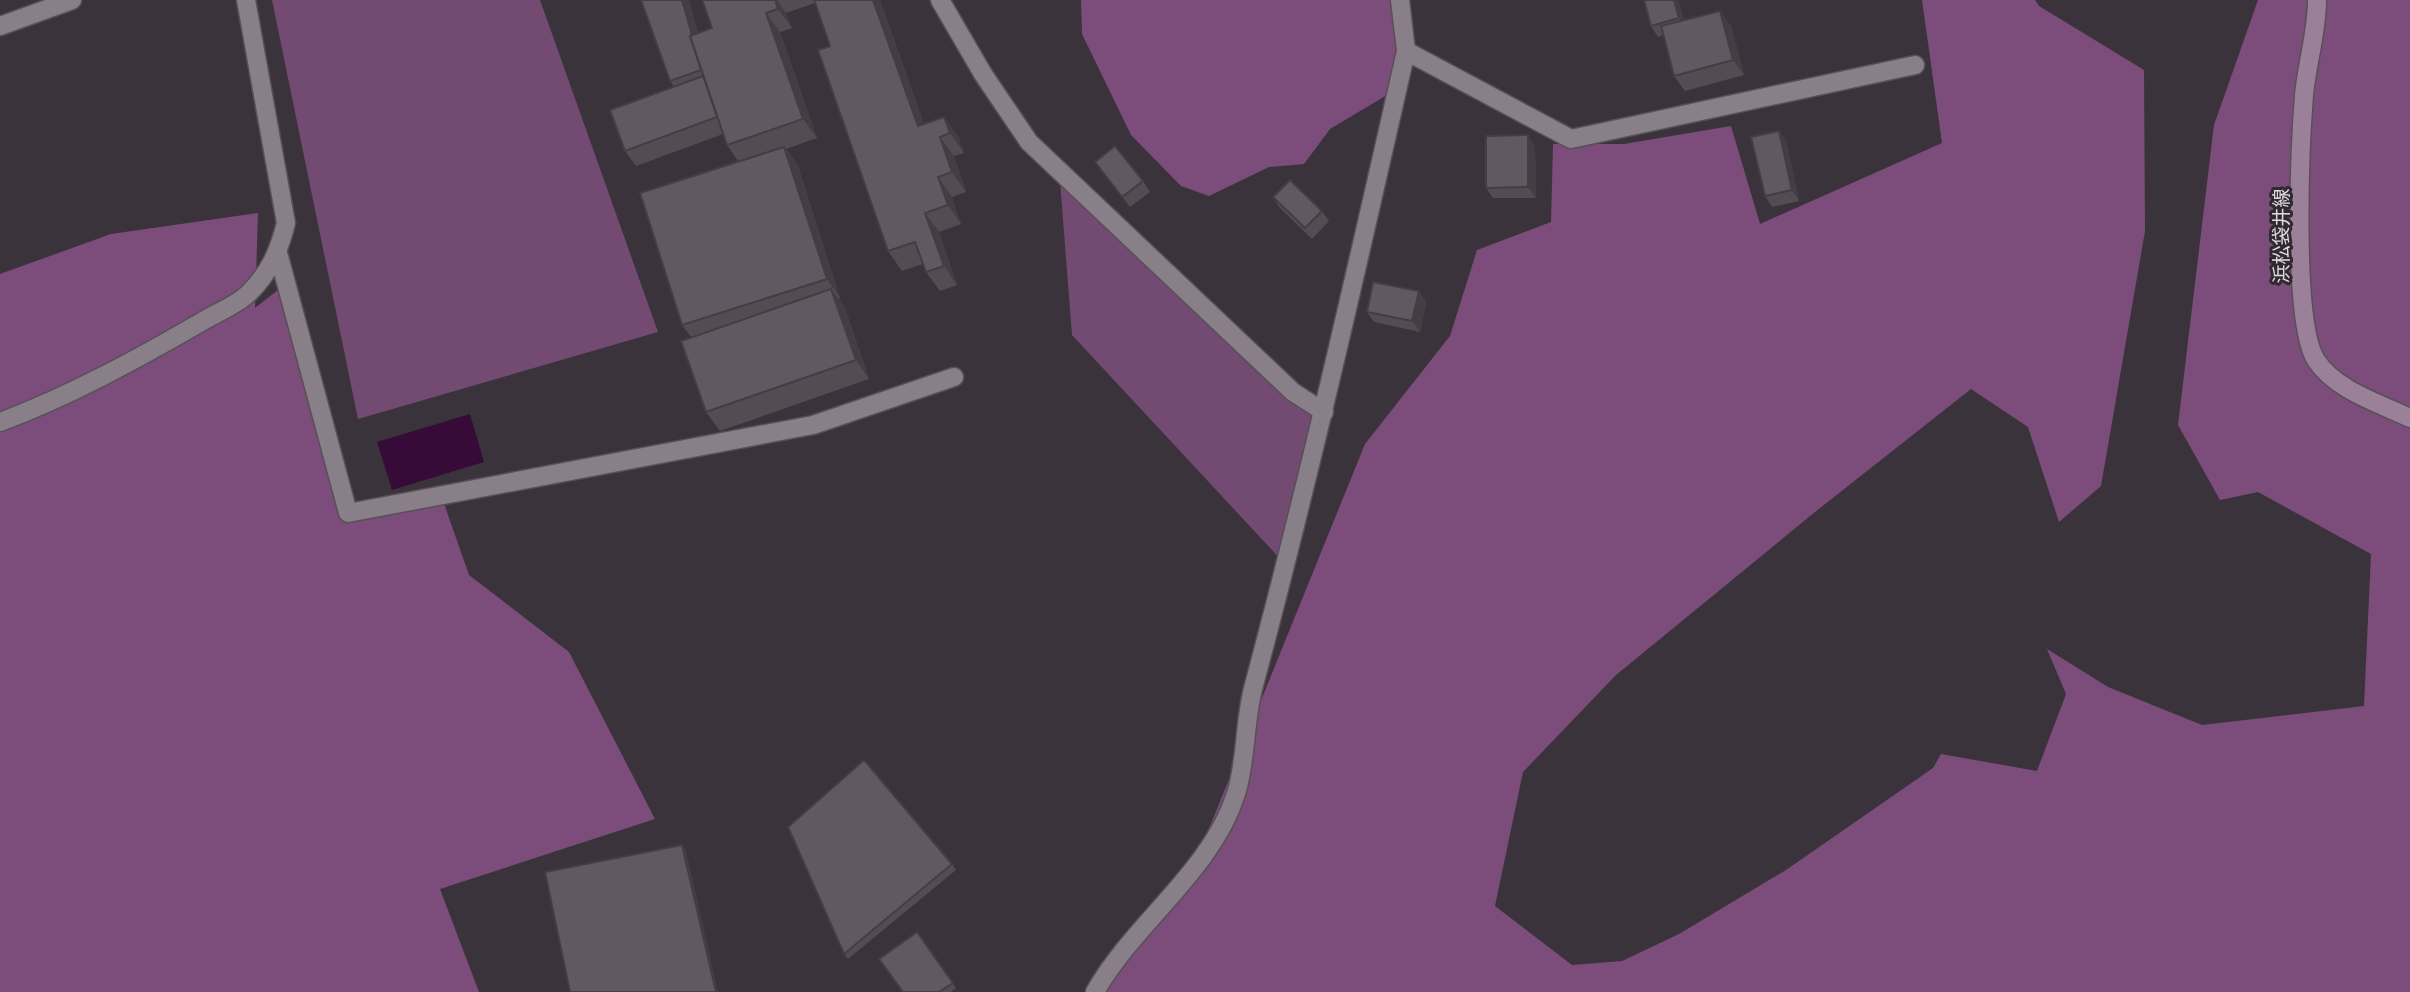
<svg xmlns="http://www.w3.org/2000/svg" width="2410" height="992" font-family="'Archivo Narrow','Noto Sans JP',sans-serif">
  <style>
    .green { fill: #734a72 }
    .forest { fill: #7c4d7b }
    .water { fill: #370b37 }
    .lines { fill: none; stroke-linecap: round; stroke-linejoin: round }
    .minor-casing { stroke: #575057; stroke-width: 21 }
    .tertiary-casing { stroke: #575057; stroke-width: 21 }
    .secondary-casing { stroke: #575057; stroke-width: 21 }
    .minor { stroke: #897f88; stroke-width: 18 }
    .tertiary { stroke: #897f88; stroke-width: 18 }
    .secondary { stroke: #9a8099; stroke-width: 18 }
    .wall { fill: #534c53 }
    .shaded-wall { fill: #443e44 }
    .building { fill: #615861; stroke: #443e44; stroke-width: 2 }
    .labels { text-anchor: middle; stroke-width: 6; stroke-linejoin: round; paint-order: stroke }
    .street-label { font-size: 19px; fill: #e0dadf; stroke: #312931 }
  </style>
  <rect width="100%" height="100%" fill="#3b333b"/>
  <!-- green -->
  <g class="green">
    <polygon points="272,0 540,0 658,332 358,419"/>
    <polygon points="1059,168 1324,412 1286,565 1072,335"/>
  </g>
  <!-- forest -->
  <g class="forest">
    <polygon points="1081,0 1399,0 1397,89 1330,129 1304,164 1269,167 1209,196 1181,186 1131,135 1082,34"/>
    <polygon points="1922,0 2035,0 2039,6 2144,70 2145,231 2101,486 2059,522 2028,427 1971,389 1815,512 1616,675 1523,772 1495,906 1572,965 1622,961 1679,934 1786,870 1933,768 1941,754 2037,771 2066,694 2047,649 2108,687 2202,725 2364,706 2371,554 2258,492 2220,500 2178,425 2214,125 2258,0 2410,0 2410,992 1096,992 1193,868 1365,444 1450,336 1477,250 1551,222 1553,144 1624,144 1731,126 1760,224 1942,143"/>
    <polygon points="258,213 255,308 278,290 345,503 441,495 469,575 569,652 655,819 440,889 479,992 0,992 0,274 111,234"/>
  </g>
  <!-- water -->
  <polygon class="water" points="470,414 484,462 392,490 377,442"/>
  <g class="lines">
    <!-- minor casing -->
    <g class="minor-casing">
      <g id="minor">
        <polyline points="940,0 983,74 1029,142 1293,392 1324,412"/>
        <polyline points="1406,51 1571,139 1915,65"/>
        <polyline points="278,253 348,513 813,425 954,377"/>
        <path d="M1095,992C1134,923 1211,872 1236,794C1247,759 1244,720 1254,685C1310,475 1358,263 1406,51L1400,0"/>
      </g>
    </g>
    <!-- tertiary casing -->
    <g class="tertiary-casing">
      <g id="tertiary">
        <polyline points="0,26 72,0"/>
        <path d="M0,422C70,396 139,358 203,321C218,312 237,305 249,293C270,272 279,251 286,223L246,0"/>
      </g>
    </g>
    <!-- secondary casing -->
    <g class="secondary-casing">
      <path id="secondary" d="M2317,0C2317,32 2307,63 2304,95C2300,145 2292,322 2316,360C2335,390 2379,403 2410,418"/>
    </g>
    <!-- minor -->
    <use href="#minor" class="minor"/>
    <!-- tertiary -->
    <use href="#tertiary" class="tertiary"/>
    <!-- secondary -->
    <use href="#secondary" class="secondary"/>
  </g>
  <!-- wall -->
  <g class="wall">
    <polygon points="689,0 698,33 712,28 702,0 880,0 924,124 958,136 964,153 954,156 966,192 952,197 961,224 939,232 957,285 940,291 926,272 923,264 902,271 888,251 830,46 815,3 786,13 792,28 780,32 817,138 786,149 798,166 840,298 838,299 845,308 869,379 720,431 706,412 691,337 682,325 738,161 727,145 723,134 636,166 625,151 674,87 670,81"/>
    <polygon points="1644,0 1678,0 1684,20 1731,26 1744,75 1685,91 1674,76 1663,35 1658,37 1651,26"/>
    <polygon points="1779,131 1786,141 1799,201 1772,207 1765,196"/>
    <polygon points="1535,146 1536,198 1493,198 1486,188"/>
    <polygon points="1095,162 1143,181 1150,192 1130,207"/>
    <polygon points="1273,197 1322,211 1329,221 1312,239 1280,208"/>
    <polygon points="1419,291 1426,302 1420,332 1374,322 1367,312"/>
    <polygon points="952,864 956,870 848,959 844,954"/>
    <polygon points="917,932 956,988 951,992 903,992"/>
  </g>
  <!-- shaded-wall -->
  <g class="shaded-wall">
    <polygon points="682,0 689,0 713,85 703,70"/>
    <polygon points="775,0 777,0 786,13 792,28 778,9"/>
    <polygon points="873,0 880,0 932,146 918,126"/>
    <polygon points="1674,0 1678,0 1687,28 1679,18"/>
    <polygon points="1720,11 1731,26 1744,75 1733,60"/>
    <polygon points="766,13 780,32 817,138 803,119"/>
    <polygon points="944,117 958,136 964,153 950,133"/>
    <polygon points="1779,131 1786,141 1799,201 1792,190"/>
    <polygon points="1528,135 1535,146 1536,198 1528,187"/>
    <polygon points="940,137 954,156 966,192 952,172"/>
    <polygon points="784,147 798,166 840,298 827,279"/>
    <polygon points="938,177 952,197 961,224 948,205"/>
    <polygon points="925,213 939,232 957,285 944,266"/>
    <polygon points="831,289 845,308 869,379 856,360"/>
    <polygon points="1419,291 1426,302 1420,332 1412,321"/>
    <polygon points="682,845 686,850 718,992 716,992"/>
  </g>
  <!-- building -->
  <g class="building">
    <polygon points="641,0 682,0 692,35 690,36 701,70 670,81"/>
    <polygon points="702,0 775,0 778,9 766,13 803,119 727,145 690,36 712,28"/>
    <polygon points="814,0 873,0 918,126 944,117 950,133 940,137 952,172 938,177 948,205 925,213 944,266 926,272 915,242 888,251 818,50 830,46"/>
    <polygon points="1644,0 1674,0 1679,18 1651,26"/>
    <polygon points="1720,11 1733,60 1674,76 1661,26"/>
    <polygon points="703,76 717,117 625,151 610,110"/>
    <polygon points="1779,131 1792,190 1765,196 1751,137"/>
    <polygon points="1528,135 1528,187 1486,188 1486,136"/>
    <polygon points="1115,146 1143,181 1122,197 1095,162"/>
    <polygon points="784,147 827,279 682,325 640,193"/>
    <polygon points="1290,180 1322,211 1305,228 1273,197"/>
    <polygon points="1373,282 1419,291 1412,321 1367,312"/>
    <polygon points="831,289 856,360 706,412 681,341"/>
    <polygon points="864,760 952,864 844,954 788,827"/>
    <polygon points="682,845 716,992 570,992 545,872"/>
    <polygon points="917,932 953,983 939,992 903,992 879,959"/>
  </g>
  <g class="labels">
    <!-- street labels -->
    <g class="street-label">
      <text transform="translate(2281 236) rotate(-90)" y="7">浜松袋井線</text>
    </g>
  </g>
</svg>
